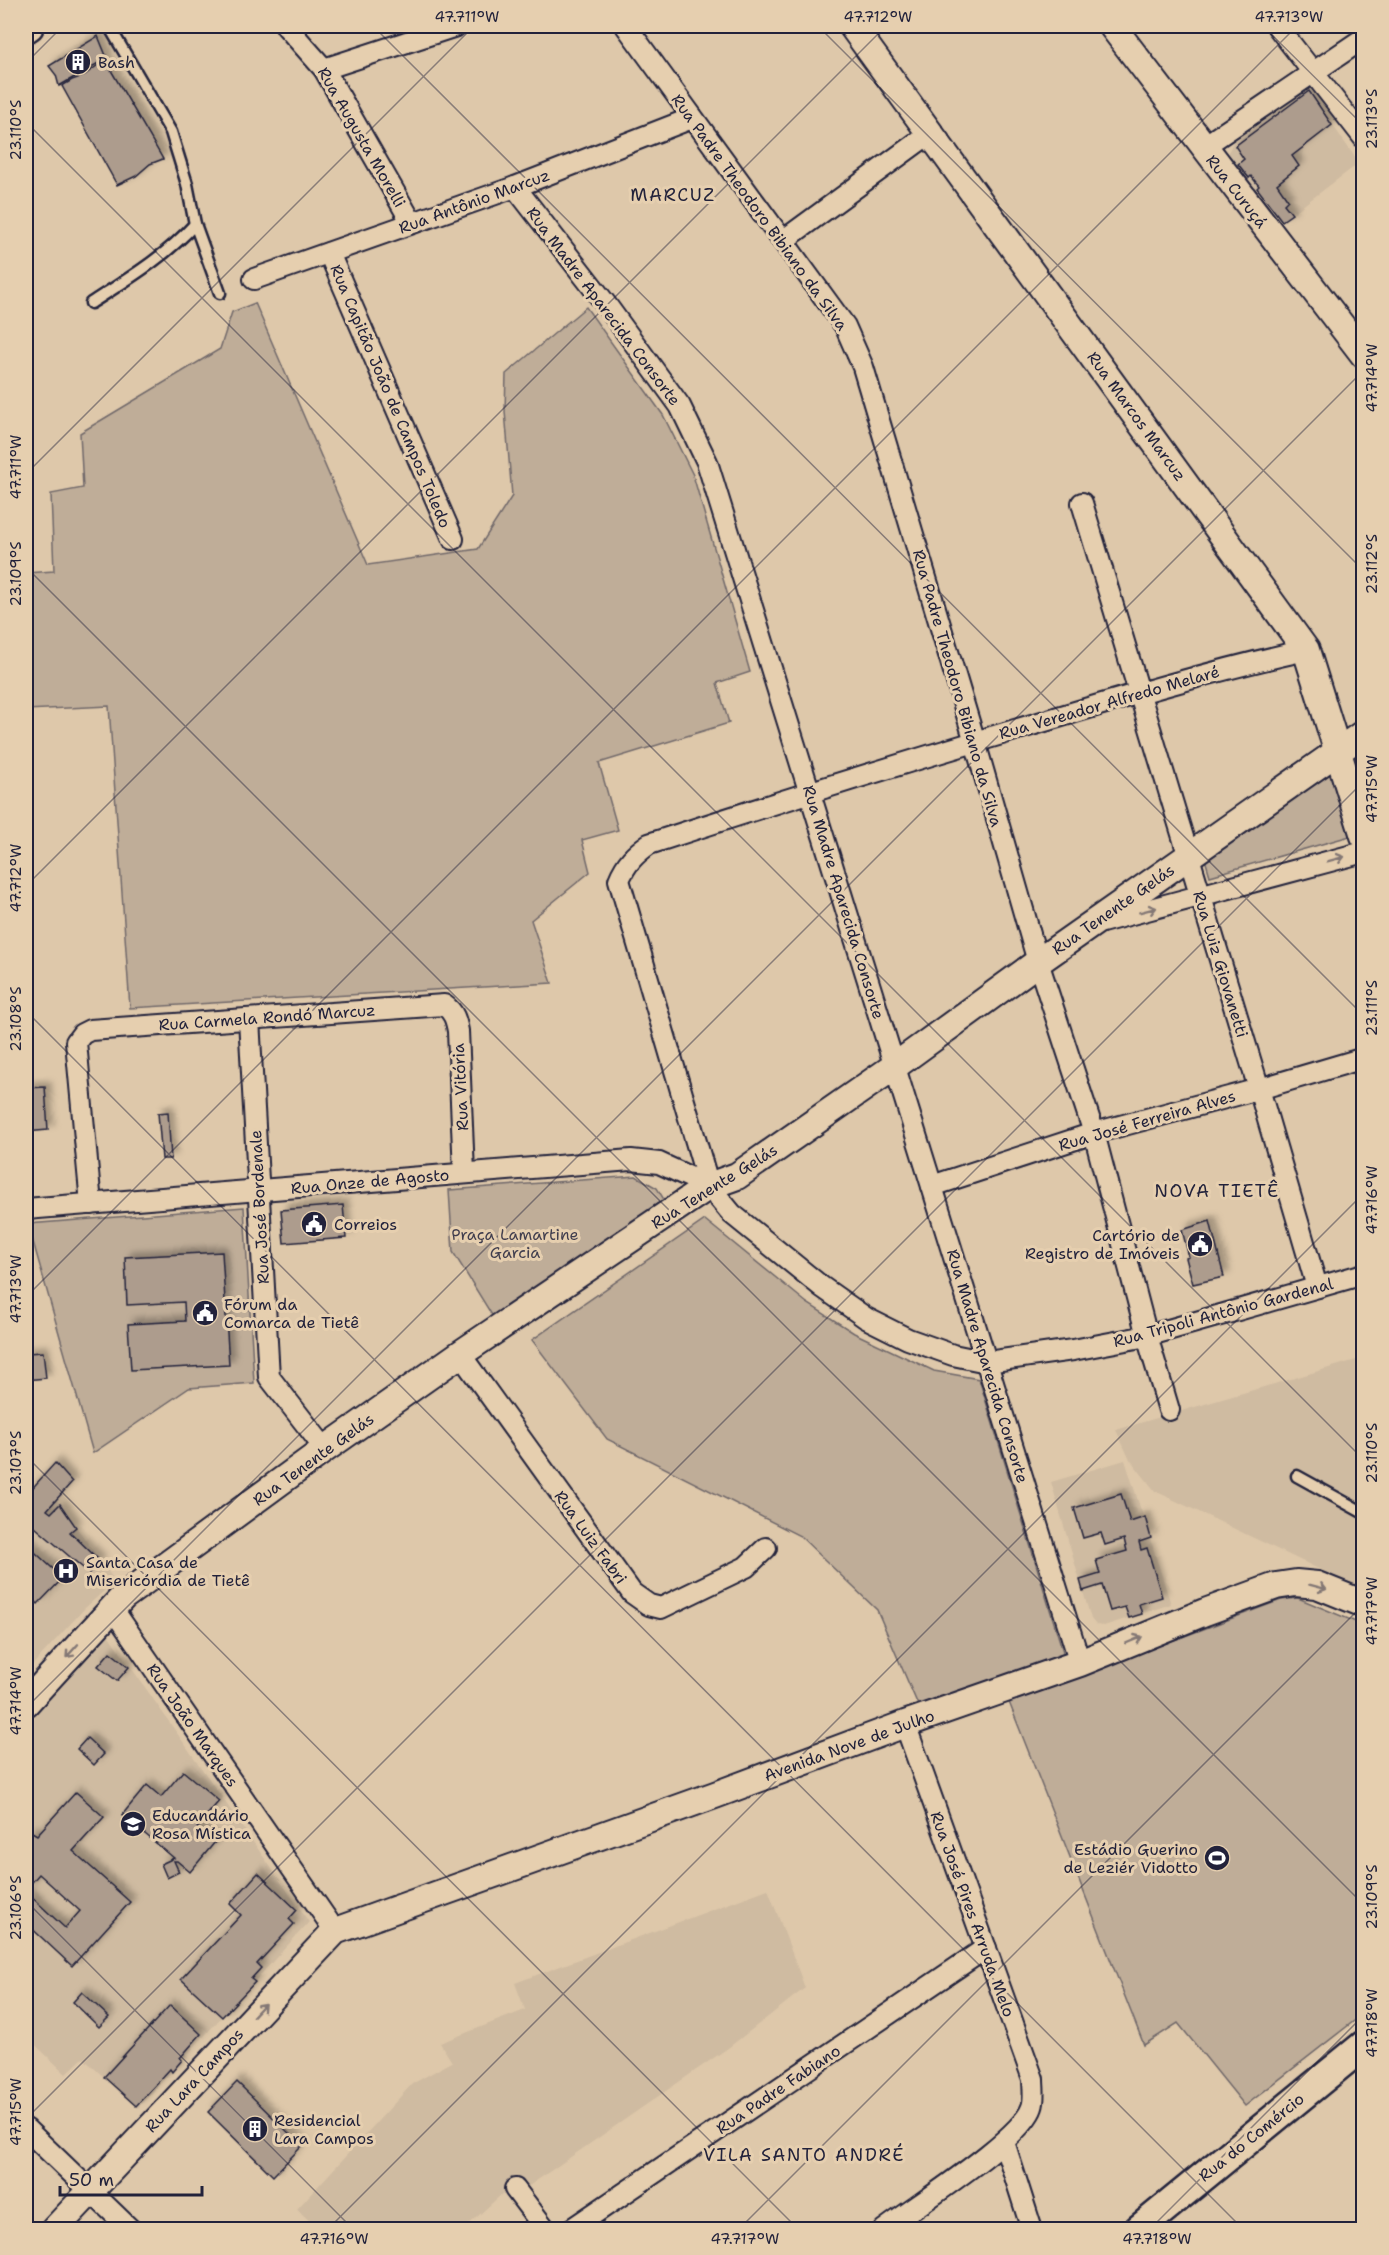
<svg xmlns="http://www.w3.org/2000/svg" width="1389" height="2255" font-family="'Shantell Sans',sans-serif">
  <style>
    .built { fill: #cfbba1 }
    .green { fill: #bfad98; stroke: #70686a; stroke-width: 1.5 }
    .building { fill: #ad9c8d; stroke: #22223b; stroke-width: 1.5; filter: url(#shadow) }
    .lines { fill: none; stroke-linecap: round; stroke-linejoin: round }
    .service-casing { stroke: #22223b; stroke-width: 15 }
    .minor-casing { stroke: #22223b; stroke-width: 24 }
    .tertiary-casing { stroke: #22223b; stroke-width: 30 }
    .secondary-casing { stroke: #22223b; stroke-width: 33 }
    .service { stroke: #e6cfaf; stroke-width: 10 }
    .minor { stroke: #e6cfaf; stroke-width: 20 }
    .tertiary { stroke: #e6cfaf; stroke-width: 26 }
    .secondary { stroke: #e6cfaf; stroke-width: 28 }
    .oneway { stroke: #847875 }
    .ticks { fill: none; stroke: #22223b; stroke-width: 1.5; stroke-opacity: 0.45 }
    .labels { text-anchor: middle; stroke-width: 6; stroke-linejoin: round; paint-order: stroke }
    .poi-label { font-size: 16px; fill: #22223b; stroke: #e6cfaf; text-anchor: start }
    .street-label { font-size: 16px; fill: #22223b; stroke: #e6cfaf }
    .park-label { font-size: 16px; fill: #413e4e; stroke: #e6cfaf }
    .neighbourhood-label { font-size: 18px; letter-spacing: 1.5px; fill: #22223b; stroke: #e6cfaf }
    .neatline { fill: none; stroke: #22223b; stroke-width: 2 }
    .ticks-label { font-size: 15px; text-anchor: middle; fill: #22223b }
  </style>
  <defs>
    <filter id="shadow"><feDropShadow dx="5.5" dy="-5.5" stdDeviation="3" flood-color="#0004"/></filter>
  </defs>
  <rect width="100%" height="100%" fill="#dec8aa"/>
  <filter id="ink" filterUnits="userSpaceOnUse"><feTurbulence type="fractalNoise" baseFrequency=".0167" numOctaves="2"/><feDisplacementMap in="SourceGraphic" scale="12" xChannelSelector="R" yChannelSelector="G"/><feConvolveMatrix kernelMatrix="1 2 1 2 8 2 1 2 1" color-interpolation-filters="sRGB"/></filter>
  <g filter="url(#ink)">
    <!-- built -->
    <g class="built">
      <polygon points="1306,91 1309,91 1359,163 1280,223 1229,156 1229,151 1233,142"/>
      <polygon points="1363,1358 1363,1590 1155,1491 1129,1458 1116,1430"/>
      <polygon points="1125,1460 1171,1604 1104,1626 1096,1625 1091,1619 1051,1482"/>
      <polygon points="55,1463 72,1482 56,1499 115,1581 85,1608 26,1672 26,1487 29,1490"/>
      <polygon points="107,1633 309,1922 138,2108 83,2058 66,2074 26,2036 26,1726"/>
      <polygon points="768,1889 805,1988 728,2048 523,2190 517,2180 464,2229 318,2229 297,2209 412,2084 452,2062 440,2043 525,2010 515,1983"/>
    </g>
    <!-- green -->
    <g class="green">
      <polygon points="255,303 368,565 478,549 512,496 505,411 506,374 586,307 663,415 693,475 750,672 717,683 729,723 599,763 618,830 582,840 590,872 531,920 552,983 130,1008 109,706 26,710 26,573 54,571 51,494 83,488 80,433 220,349 232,312"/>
      <polygon points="1331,770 1350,836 1210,876 1205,859"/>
      <polygon points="636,1176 657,1188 668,1206 498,1325 453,1252 449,1190"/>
      <polygon points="244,1207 254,1383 189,1388 93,1453 28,1224"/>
      <polygon points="705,1220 807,1303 854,1333 934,1371 979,1379 1064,1655 918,1705 877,1610 800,1536 607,1439 532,1340"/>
      <polygon points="1298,1598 1363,1625 1363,2014 1245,2106 1178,2023 1144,2045 1009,1702 1281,1600"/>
    </g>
    <!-- building -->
    <g class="building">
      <polygon points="98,36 107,58 59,86 56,75 49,66"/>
      <polygon points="105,60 163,159 150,164 136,176 117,185 62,86 72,80 83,76"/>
      <polygon points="1309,91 1332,125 1292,156 1299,166 1277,184 1288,200 1284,204 1292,214 1282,221 1257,188 1259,186 1251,176 1249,178 1238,164 1244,159 1235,146"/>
      <polygon points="45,1087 48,1130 26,1132 26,1088"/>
      <polygon points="168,1112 171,1159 162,1159 158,1113"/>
      <polygon points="343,1205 346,1238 284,1243 281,1210"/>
      <polygon points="1210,1221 1224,1277 1193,1284 1186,1258 1189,1257 1182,1230"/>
      <polygon points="222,1252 229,1365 131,1370 128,1324 185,1321 184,1302 127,1305 125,1257"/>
      <polygon points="43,1352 46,1378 26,1380 26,1353"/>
      <polygon points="55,1463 72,1482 47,1510 51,1513 60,1504 76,1527 70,1532 100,1561 89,1573 29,1522 26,1526 26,1495"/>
      <polygon points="1121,1494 1130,1522 1145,1517 1151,1538 1139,1542 1141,1550 1147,1548 1162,1597 1139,1604 1142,1614 1129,1618 1125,1607 1110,1611 1102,1585 1083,1591 1080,1580 1100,1574 1096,1560 1127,1551 1124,1539 1105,1545 1101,1533 1083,1538 1074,1508"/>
      <polygon points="26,1544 63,1578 38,1604 26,1592"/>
      <polygon points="110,1652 129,1667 117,1681 98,1666"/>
      <polygon points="87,1738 104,1754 94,1765 77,1749"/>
      <polygon points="183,1771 219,1801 197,1827 215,1842 190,1872 177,1861 174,1861 179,1872 167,1878 161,1864 174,1858 122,1815 147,1785 161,1797"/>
      <polygon points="76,1792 104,1817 73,1851 130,1902 72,1966 26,1923 26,1892 65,1928 80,1911 39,1874 26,1889 26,1839 32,1832 37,1835"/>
      <polygon points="258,1873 297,1910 289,1919 294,1924 257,1964 261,1968 251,1979 255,1982 222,2017 181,1979 241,1915 230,1904"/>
      <polygon points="82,1992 109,2017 99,2027 73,2002"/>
      <polygon points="170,2005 201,2034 180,2058 182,2060 172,2072 170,2069 136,2106 104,2077"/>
      <polygon points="237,2082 302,2146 273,2176 208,2112"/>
    </g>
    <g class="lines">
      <!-- service casing -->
      <g class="service-casing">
        <g id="service">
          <polyline points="109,26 171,132 187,184 195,224 220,293"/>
          <path d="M91,303C128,279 165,257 195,224"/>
          <polyline points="1297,1476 1364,1513"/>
        </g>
      </g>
      <!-- minor casing -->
      <g class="minor-casing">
        <g id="minor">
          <polyline points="286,26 324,69 412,223"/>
          <polyline points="626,26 845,326 863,367 975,742 1038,962 1094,1133 1147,1336 1169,1410"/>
          <polyline points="1277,26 1364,138"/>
          <polyline points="324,69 456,26"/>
          <polyline points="1203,147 1364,38"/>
          <polyline points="515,187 605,303 680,406 707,462 1080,1663"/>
          <polyline points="784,240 930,133"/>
          <polyline points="329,253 453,539"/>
          <polyline points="254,279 515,187 692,118"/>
          <polyline points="1082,503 1259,1089 1317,1287"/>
          <path d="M1306,650C1215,670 1125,697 1035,724C906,762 777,802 649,844C635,854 626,863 619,880L709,1186L732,1214L822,1287L866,1318L908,1339L953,1355L987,1362L1073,1350L1147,1336L1364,1274"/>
          <polyline points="1102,922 1364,852"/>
          <polyline points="249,1019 269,1377 325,1449"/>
          <polyline points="932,1186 1094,1133 1259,1089 1364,1058"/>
          <path d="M91,1204L76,1042L82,1034L90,1030L444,1005C454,1012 456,1020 458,1031L464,1173"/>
          <polyline points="26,1209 631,1160 659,1163 709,1186"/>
          <polyline points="460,1354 632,1593 649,1605 661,1608 746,1567 766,1548"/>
          <polyline points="112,1608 335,1931"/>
          <polyline points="26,2129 131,2230"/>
          <polyline points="1004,2142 1032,2230"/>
          <polyline points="515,2189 546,2230"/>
          <polyline points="570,2230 986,1948"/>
          <path d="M884,2230C915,2206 1022,2139 1032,2107C1035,2099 1033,2087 1033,2079L905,1724"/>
        </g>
      </g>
      <!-- tertiary casing -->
      <g class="tertiary-casing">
        <g id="tertiary">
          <polyline points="852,26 1306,650 1364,836"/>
          <polyline points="1112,26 1364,355"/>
          <polyline points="26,1703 123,1597 325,1449 460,1354 709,1186 737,1176 895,1066 1038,962 1364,733"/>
          <polyline points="54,2230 335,1931 715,1795 905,1724 1080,1663 1205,1612 1276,1586 1296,1583 1317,1585 1364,1604"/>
        </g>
      </g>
      <!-- secondary casing -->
      <g class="secondary-casing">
        <g id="secondary">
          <polyline points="26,28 29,26"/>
          <polyline points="1138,2230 1364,2045"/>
        </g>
      </g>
      <!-- service -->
      <use href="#service" class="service"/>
      <!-- minor -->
      <use href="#minor" class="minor"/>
      <!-- tertiary -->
      <use href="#tertiary" class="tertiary"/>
      <!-- secondary -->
      <use href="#secondary" class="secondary"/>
    </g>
    <!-- one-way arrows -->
    <defs><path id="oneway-shaft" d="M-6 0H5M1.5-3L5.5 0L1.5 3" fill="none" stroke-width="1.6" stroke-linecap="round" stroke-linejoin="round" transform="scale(1.5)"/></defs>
    <g class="oneway">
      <use href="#oneway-shaft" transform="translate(1336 859) rotate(-15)"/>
      <use href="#oneway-shaft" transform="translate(1148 910) rotate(-15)"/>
      <use href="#oneway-shaft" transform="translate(1318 1587) rotate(15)"/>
      <use href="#oneway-shaft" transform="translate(1134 1640) rotate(-23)"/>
      <use href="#oneway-shaft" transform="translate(72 1651) rotate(132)"/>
      <use href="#oneway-shaft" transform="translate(259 2010) rotate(-47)"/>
    </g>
  </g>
  <!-- ticks -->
  <path class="ticks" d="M373,26L1364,1016M818,26L1364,571M1263,26L1364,126M26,63L63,26M26,122L1364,1460M26,474L474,26M26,567L1364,1905M26,886L886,26M26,1011L1244,2230M26,1297L1297,26M26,1456L799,2230M26,1708L1364,370M26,1901L354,2230M26,2119L1364,781M327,2230L1364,1193M738,2230L1364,1604M1149,2230L1364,2015"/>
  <!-- icons -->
  <defs>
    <g id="building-disc" transform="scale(1.35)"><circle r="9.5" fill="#22223b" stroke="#e6cfaf"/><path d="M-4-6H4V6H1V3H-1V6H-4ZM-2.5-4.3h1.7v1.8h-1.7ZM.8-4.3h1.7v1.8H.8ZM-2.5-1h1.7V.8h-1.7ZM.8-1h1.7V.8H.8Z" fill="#fff"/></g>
    <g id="civic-disc" transform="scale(1.35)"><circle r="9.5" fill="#22223b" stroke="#e6cfaf"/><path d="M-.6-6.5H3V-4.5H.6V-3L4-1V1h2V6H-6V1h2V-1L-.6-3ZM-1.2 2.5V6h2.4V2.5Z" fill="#fff"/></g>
    <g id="hospital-disc" transform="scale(1.35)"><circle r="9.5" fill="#22223b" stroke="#e6cfaf"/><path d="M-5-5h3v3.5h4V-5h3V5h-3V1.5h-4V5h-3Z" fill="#fff"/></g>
    <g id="school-disc" transform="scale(1.35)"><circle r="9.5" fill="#22223b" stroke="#e6cfaf"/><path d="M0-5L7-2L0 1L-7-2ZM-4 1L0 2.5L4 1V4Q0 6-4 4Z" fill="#fff"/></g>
    <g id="stadium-disc" transform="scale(1.35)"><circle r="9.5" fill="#22223b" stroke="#e6cfaf"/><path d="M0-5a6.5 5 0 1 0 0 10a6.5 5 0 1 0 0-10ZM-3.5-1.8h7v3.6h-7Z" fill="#fff"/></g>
  </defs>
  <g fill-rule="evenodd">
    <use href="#building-disc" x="78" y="62"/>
    <use href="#civic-disc" x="314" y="1224"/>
    <use href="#civic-disc" x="1200" y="1244"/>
    <use href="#civic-disc" x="205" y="1313"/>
    <use href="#hospital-disc" x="66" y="1571"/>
    <use href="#school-disc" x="133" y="1824"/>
    <use href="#stadium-disc" x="1217" y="1858"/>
    <use href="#building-disc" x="255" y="2129"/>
  </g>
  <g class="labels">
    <!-- poi labels -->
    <g class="poi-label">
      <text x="98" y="68">Bash</text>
      <text x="334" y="1230">Correios</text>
      <text x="1180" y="1241" text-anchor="end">Cartório de<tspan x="1180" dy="18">Registro de Imóveis</tspan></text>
      <text x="224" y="1310">Fórum da<tspan x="224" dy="18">Comarca de Tietê</tspan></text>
      <text x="86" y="1568">Santa Casa de<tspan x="86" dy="18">Misericórdia de Tietê</tspan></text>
      <text x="152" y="1821">Educandário<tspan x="152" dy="18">Rosa Mística</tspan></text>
      <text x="1198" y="1855" text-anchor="end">Estádio Guerino<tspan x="1198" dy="18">de Leziér Vidotto</tspan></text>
      <text x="274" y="2126">Residencial<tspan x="274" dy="18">Lara Campos</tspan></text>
    </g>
    <!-- street labels -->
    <g class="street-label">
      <text transform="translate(362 137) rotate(60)" y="6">Rua Augusta Morelli</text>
      <text transform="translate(1237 191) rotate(52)" y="6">Rua Curuçá</text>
      <text transform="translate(474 201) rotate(-20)" y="6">Rua Antônio Marcuz</text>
      <text transform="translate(760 212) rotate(54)" y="6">Rua Padre Theodoro Bibiano da Silva</text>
      <text transform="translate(604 306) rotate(53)" y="6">Rua Madre Aparecida Consorte</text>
      <text transform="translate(391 396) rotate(67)" y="6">Rua Capitão João de Campos Toledo</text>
      <text transform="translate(1137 416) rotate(54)" y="6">Rua Marcos Marcuz</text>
      <text transform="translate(958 688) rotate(74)" y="6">Rua Padre Theodoro Bibiano da Silva</text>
      <text transform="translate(1109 702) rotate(-16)" y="6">Rua Vereador Alfredo Melaré</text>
      <text transform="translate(844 902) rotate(73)" y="6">Rua Madre Aparecida Consorte</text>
      <text transform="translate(1113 909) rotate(-35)" y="6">Rua Tenente Gelás</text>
      <text transform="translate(1221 964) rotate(73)" y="6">Rua Luiz Giovanetti</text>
      <text transform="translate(267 1017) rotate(-4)" y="6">Rua Carmela Rondó Marcuz</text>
      <text transform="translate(460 1087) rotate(-93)" y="6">Rua Vitória</text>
      <text transform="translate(1147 1120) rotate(-16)" y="6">Rua José Ferreira Alves</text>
      <text transform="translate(370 1181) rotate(-5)" y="6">Rua Onze de Agosto</text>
      <text transform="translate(714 1186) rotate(-32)" y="6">Rua Tenente Gelás</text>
      <text transform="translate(259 1207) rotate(-93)" y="6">Rua José Bordenale</text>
      <text transform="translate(1223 1312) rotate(-15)" y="6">Rua Tripoli Antônio Gardenal</text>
      <text transform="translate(988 1366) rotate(73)" y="6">Rua Madre Aparecida Consorte</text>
      <text transform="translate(313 1459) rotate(-36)" y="6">Rua Tenente Gelás</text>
      <text transform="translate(591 1537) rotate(54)" y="6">Rua Luiz Fabri</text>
      <text transform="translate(193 1725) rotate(55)" y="6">Rua João Marques</text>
      <text transform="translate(849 1745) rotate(-20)" y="6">Avenida Nove de Julho</text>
      <text transform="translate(973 1914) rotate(70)" y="6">Rua José Pires Arruda Melo</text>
      <text transform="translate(194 2080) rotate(-47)" y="6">Rua Lara Campos</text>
      <text transform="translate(778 2089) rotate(-34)" y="6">Rua Padre Fabiano</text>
      <text transform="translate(1251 2137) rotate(-39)" y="6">Rua do Comércio</text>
    </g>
    <!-- park labels -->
    <g class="park-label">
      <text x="515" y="1240">Praça Lamartine<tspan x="515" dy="18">Garcia</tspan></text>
    </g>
    <!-- neighbourhood labels -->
    <g class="neighbourhood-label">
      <text x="673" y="201">MARCUZ</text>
      <text x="1217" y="1197">NOVA TIETÊ</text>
      <text x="804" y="2161">VILA SANTO ANDRÉ</text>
    </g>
  </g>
  <!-- margin -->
  <rect width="1389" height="2255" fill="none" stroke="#e6cfaf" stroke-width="66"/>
  <!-- scale -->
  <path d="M60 2186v9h142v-9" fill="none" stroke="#22223b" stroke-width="3"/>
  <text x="69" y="2186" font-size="18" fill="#22223b" stroke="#e6cfaf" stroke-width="4.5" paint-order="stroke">50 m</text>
  <rect x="33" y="33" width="1323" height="2189" class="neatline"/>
  <g class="ticks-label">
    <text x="467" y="22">47.711°W</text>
    <text x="878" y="22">47.712°W</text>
    <text x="1289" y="22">47.713°W</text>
    <text transform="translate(1372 119) rotate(-90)" y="5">23.113°S</text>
    <text transform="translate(16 130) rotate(-90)" y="5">23.110°S</text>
    <text transform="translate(1372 378) rotate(-90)" y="5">47.714°W</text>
    <text transform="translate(16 467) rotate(-90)" y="5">47.711°W</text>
    <text transform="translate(1372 564) rotate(-90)" y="5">23.112°S</text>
    <text transform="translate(16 574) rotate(-90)" y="5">23.109°S</text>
    <text transform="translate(1372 789) rotate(-90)" y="5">47.715°W</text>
    <text transform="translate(16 878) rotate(-90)" y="5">47.712°W</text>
    <text transform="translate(1372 1008) rotate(-90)" y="5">23.111°S</text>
    <text transform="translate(16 1019) rotate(-90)" y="5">23.108°S</text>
    <text transform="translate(1372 1200) rotate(-90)" y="5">47.716°W</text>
    <text transform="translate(16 1289) rotate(-90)" y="5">47.713°W</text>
    <text transform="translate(1372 1453) rotate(-90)" y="5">23.110°S</text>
    <text transform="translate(16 1463) rotate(-90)" y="5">23.107°S</text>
    <text transform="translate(1372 1611) rotate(-90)" y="5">47.717°W</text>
    <text transform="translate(16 1701) rotate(-90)" y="5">47.714°W</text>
    <text transform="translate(1372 1897) rotate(-90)" y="5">23.109°S</text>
    <text transform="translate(16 1908) rotate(-90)" y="5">23.106°S</text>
    <text transform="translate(1372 2023) rotate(-90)" y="5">47.718°W</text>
    <text transform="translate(16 2112) rotate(-90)" y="5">47.715°W</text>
    <text x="334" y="2244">47.716°W</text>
    <text x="745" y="2244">47.717°W</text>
    <text x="1157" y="2244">47.718°W</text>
  </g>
</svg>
